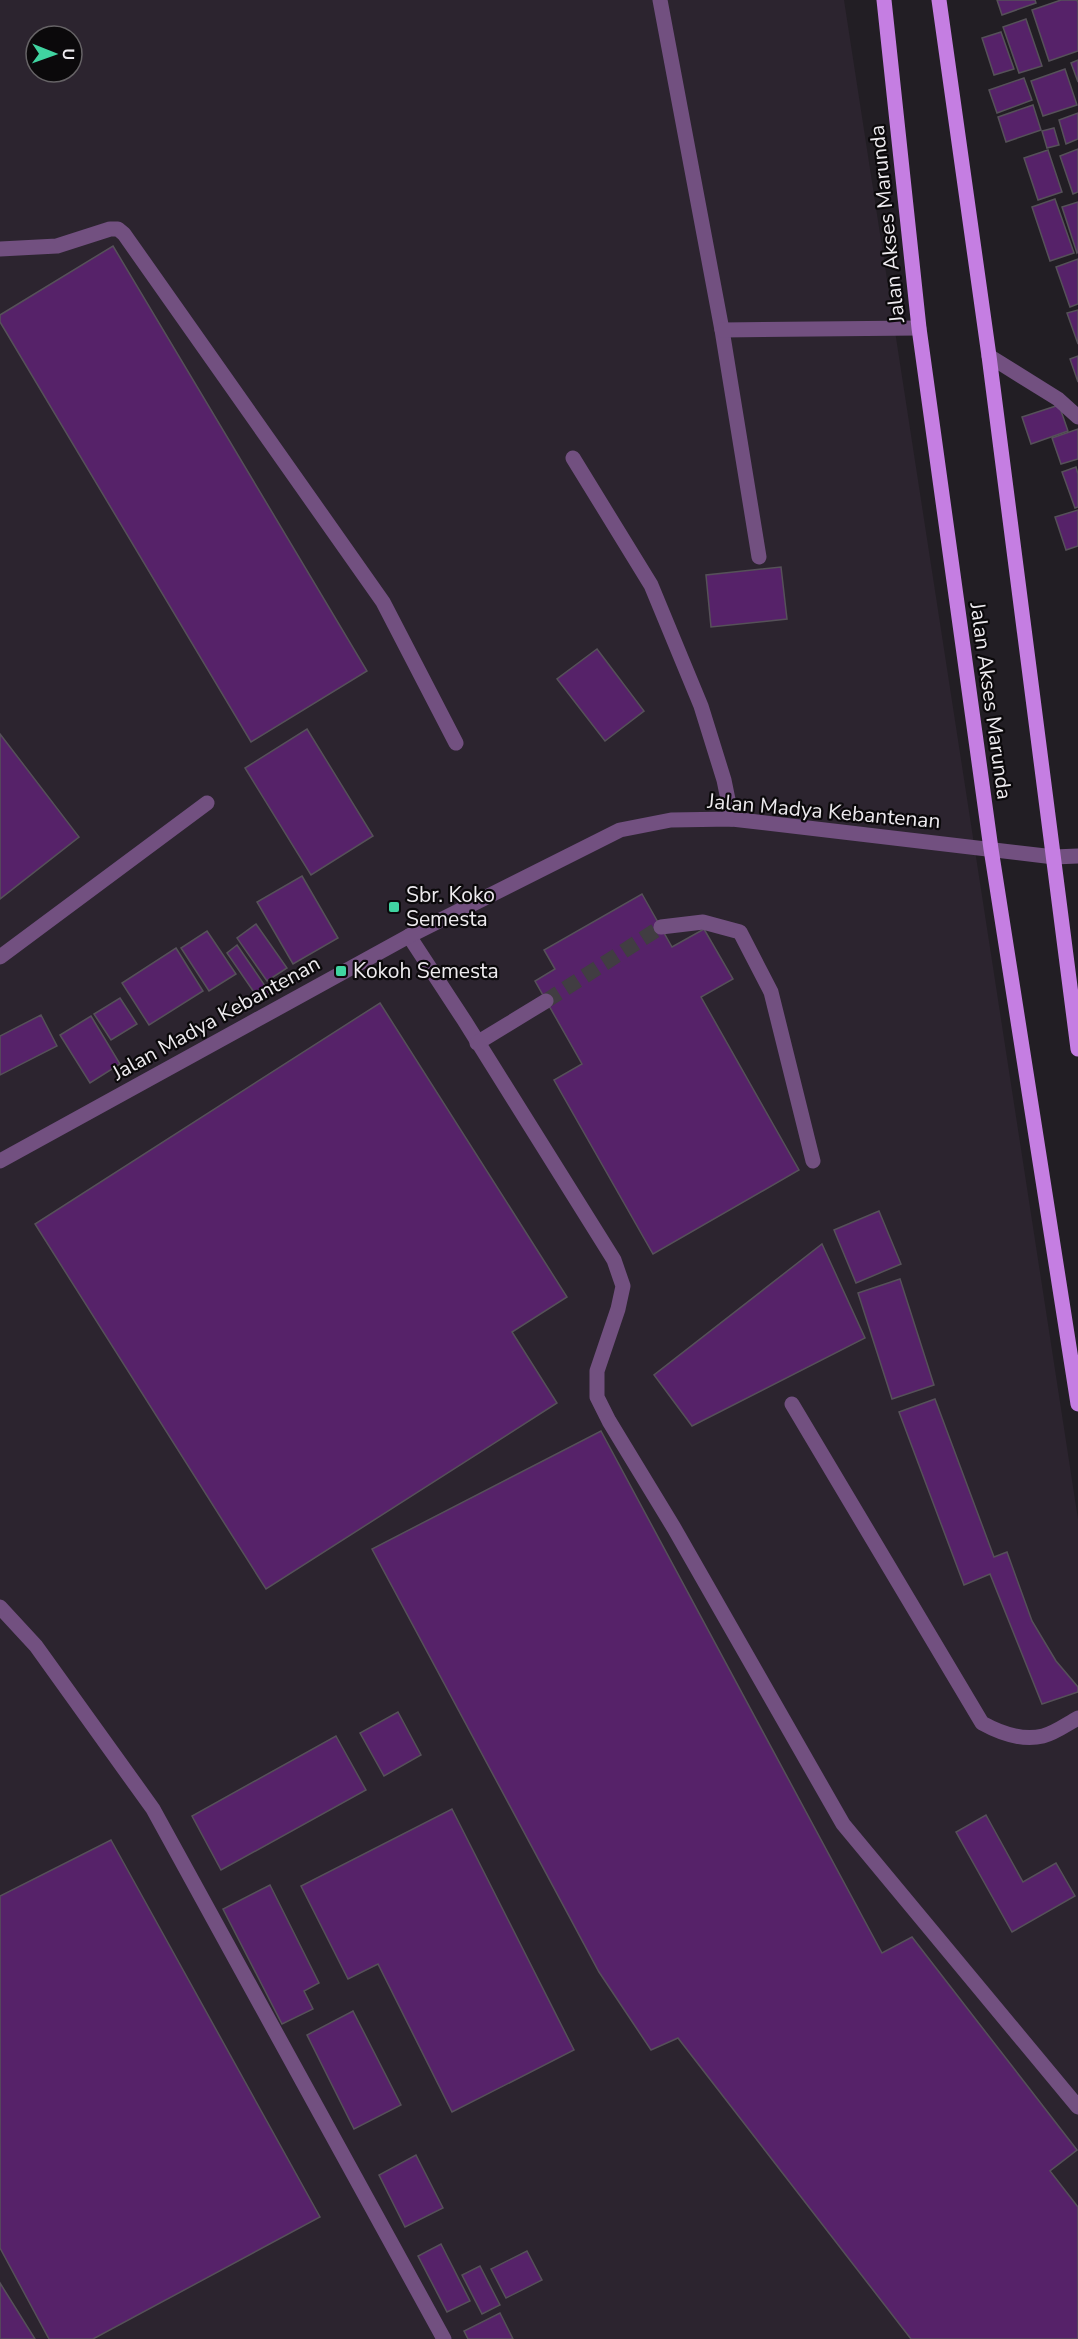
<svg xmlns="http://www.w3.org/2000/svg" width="1078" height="2339" font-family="'Nunito Sans',sans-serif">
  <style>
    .built { fill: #2c242f; fill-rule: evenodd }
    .building { fill: #562269; stroke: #565159; stroke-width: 1.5 }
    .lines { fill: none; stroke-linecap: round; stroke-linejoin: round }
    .minor-tunnel { stroke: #413d42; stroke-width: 15; stroke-dasharray: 15 8; stroke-linecap: butt }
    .minor { stroke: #725080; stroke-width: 15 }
    .major { stroke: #c57ee2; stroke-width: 15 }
    .poi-dot { fill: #40d4a1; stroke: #0b090b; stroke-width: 2 }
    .labels { text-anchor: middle; stroke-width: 4.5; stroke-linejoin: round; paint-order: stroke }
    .street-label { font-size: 21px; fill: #eeebef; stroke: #0b090b }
    .poi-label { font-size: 21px; fill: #eeebef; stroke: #0b090b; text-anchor: start }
  </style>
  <rect width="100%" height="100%" fill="#221e24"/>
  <!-- built -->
  <path class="built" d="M0,0H844L1078,1519V2339H0ZM36,36H72V72H36Z"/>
  <!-- building -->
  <g class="building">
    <polygon points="997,0 1035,0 1036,3 1002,15"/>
    <polygon points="1061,0 1077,0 1078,3 1078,51 1049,61 1032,10"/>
    <polygon points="1026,19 1042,66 1019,73 1003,27"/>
    <polygon points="1001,32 1014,69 994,75 982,38"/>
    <polygon points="1078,60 1078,82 1071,63"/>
    <polygon points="1065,69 1077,105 1043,116 1031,81"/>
    <polygon points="1024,78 1032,100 997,113 989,90"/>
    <polygon points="1033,105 1041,130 1006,142 998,117"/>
    <polygon points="1078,113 1078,139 1066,144 1059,120"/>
    <polygon points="1054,128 1059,145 1047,148 1042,131"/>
    <polygon points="1078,149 1078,192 1073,194 1060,156"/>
    <polygon points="1048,150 1062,192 1038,200 1024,158"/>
    <polygon points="1055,199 1074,253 1050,261 1032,207"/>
    <polygon points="1078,202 1078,252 1077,253 1062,207"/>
    <polygon points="113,246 367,671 251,742 0,322 0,315"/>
    <polygon points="1078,259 1078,304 1070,307 1056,267"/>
    <polygon points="1078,310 1078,344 1067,313"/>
    <polygon points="1078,356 1078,382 1070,359"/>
    <polygon points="1059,405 1068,431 1031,444 1022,417"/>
    <polygon points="1078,429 1078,459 1061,464 1052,438"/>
    <polygon points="1076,467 1078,474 1078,507 1075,508 1062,472"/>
    <polygon points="1078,510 1078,546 1066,550 1055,517"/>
    <polygon points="781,567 787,619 711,627 706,575"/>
    <polygon points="597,649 644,711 605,741 557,679"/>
    <polygon points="307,729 373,836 311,875 245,768"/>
    <polygon points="0,734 79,837 0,899"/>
    <polygon points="302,876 338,938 293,964 257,902"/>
    <polygon points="642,894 672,947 704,929 733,979 701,997 799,1170 653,1254 554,1080 582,1064 535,981 555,969 544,950"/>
    <polygon points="256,924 287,968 267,981 237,938"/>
    <polygon points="207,931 236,974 209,991 181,948"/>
    <polygon points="237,945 270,993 260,1001 227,953"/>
    <polygon points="176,948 203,991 149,1025 122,983"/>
    <polygon points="120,998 137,1024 111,1040 94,1014"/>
    <polygon points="380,1003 567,1297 512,1332 557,1403 266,1589 35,1224"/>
    <polygon points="41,1015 57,1046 0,1075 0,1036"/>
    <polygon points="91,1016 120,1064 90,1083 60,1035"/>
    <polygon points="879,1211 901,1264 856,1283 834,1230"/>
    <polygon points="822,1244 865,1338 692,1426 654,1375"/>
    <polygon points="900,1279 934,1385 892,1399 858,1293"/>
    <polygon points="935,1399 994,1557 1007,1552 1032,1621 1056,1661 1078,1687 1078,1692 1042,1704 990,1574 964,1585 899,1412"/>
    <polygon points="601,1431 882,1953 912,1937 1077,2150 1050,2171 1078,2207 1078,2339 911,2339 678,2038 651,2050 599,1972 372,1549"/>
    <polygon points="398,1712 421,1755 384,1776 360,1733"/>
    <polygon points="336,1736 366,1790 221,1870 192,1816"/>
    <polygon points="452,1809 574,2050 452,2112 378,1964 348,1979 301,1886"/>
    <polygon points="986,1815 1023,1882 1056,1863 1075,1896 1012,1932 956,1832"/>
    <polygon points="111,1840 320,2217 93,2339 49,2339 0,2248 0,1896"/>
    <polygon points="270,1885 319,1983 304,1991 313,2009 282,2024 223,1909"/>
    <polygon points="353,2011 401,2105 354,2129 307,2035"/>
    <polygon points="416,2155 443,2208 405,2227 379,2175"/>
    <polygon points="441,2244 470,2301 447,2312 418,2256"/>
    <polygon points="527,2251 542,2280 506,2298 491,2269"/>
    <polygon points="480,2266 500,2305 482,2314 462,2275"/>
    <polygon points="0,2283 35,2339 0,2339"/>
    <polygon points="500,2313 513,2339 468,2339 464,2331"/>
  </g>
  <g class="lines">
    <!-- minor-tunnel -->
    <polyline class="minor-tunnel" points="546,1001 661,927"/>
    <!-- minor -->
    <g class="minor">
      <polyline points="660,0 722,330 759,557"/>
      <polyline points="0,249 57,246 110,229 118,229 124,234 383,602 456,743"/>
      <polyline points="722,330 919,328"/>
      <polyline points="989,356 1058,399 1078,417"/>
      <polyline points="573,458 651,585 701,706 724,780 732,819"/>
      <polyline points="661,927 703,922 740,932 771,992 813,1161"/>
      <polyline points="409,936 464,1020 614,1260 623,1286 618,1309 597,1371 597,1397 609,1421 674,1528 843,1824 1078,2107"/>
      <polyline points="0,957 207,803"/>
      <polyline points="477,1043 546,1001"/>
      <polyline points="0,1161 409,936 620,830 671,820 732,819 1054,857 1078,856"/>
      <path d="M792,1404L982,1723C1000,1733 1022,1741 1043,1736C1055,1733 1067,1724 1078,1718"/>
      <polyline points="0,1607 36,1646 153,1809 444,2339"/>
    </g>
    <!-- major -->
    <g class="major">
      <polyline points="884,0 919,328 991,849 1078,1404"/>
      <polyline points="939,0 989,356 1078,1049"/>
    </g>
  </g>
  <!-- markers -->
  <g class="poi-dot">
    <rect x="388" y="901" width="12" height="12" rx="3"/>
    <rect x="335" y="965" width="12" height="12" rx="3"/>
  </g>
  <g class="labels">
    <!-- street labels -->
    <g class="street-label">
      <text transform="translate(887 224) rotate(-96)" y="7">Jalan Akses Marunda</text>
      <text transform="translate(991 701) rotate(82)" y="7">Jalan Akses Marunda</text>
      <text transform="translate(824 811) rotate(5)" y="7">Jalan Madya Kebantenan</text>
      <text transform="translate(216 1018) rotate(-29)" y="7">Jalan Madya Kebantenan</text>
    </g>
    <!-- poi labels -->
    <g class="poi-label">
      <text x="406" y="902">Sbr. Koko<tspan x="406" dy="24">Semesta</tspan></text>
      <text x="353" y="978">Kokoh Semesta</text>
    </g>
  </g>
  <!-- north arrow -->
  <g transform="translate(54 54) rotate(91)"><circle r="28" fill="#0b090b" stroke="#666366" stroke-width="1.5"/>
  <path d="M0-4.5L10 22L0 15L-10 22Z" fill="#40d4a1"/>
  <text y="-9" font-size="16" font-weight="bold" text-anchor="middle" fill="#eeebef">U</text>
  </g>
</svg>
